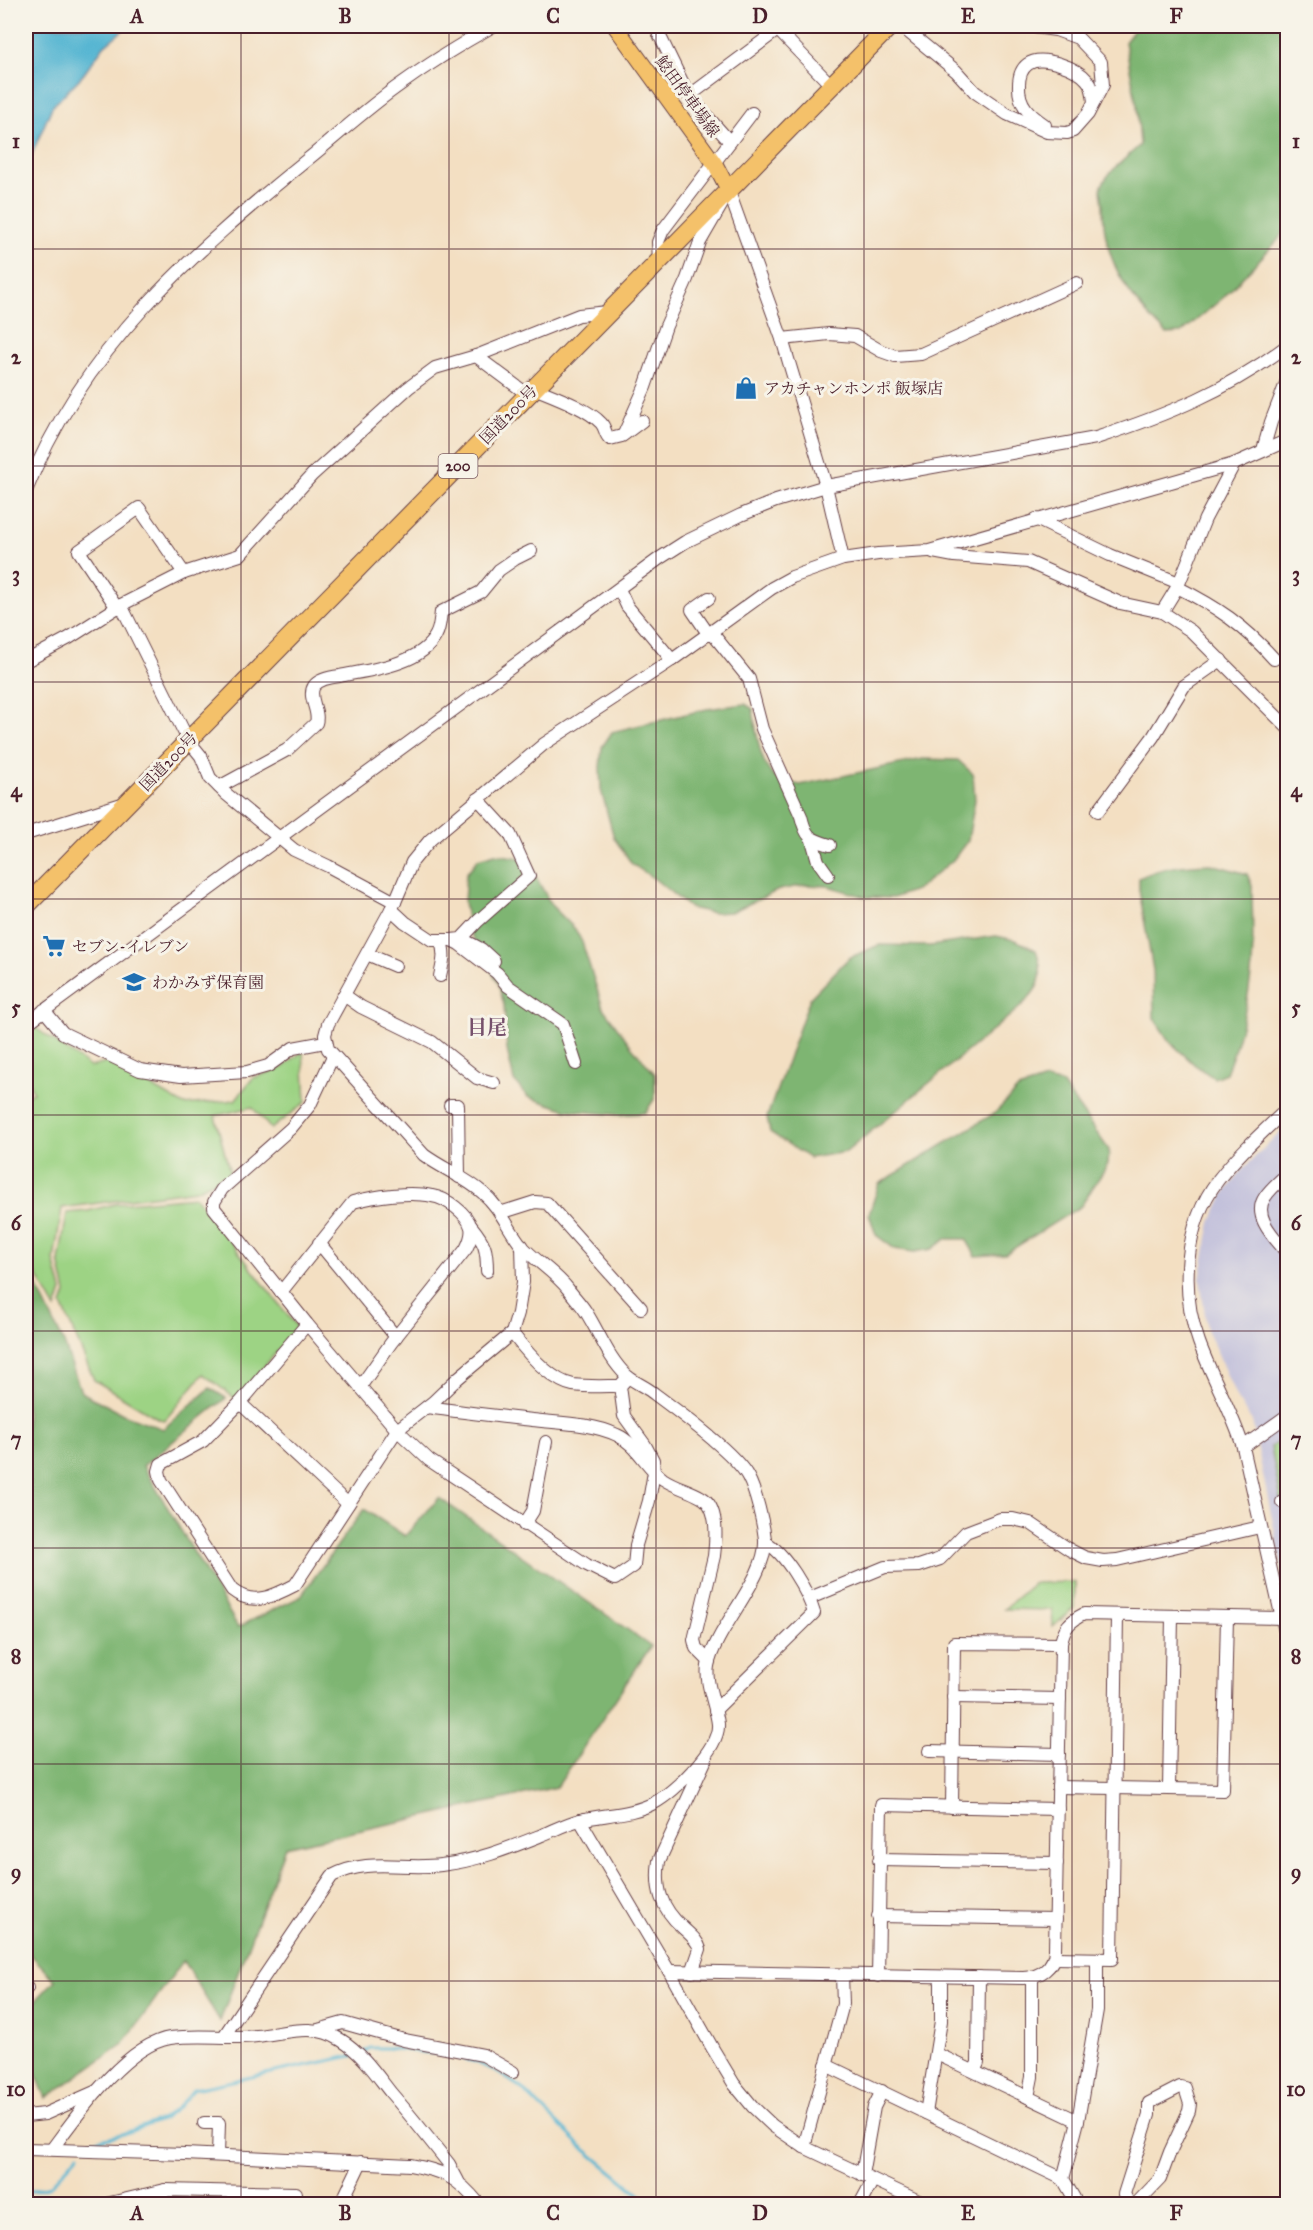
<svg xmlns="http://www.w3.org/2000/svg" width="1313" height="2230" font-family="'IM FELL Great Primer','Noto Serif JP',serif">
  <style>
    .industrial { fill: #c3c1db }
    .green { fill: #9dd384; stroke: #747958; stroke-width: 1.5 }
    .forest { fill: #7eb572; stroke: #646a4e; stroke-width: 1.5 }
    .water { fill: #54b5d2; stroke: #4f6a7e; stroke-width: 1.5 }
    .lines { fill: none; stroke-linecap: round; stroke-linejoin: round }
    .stream { stroke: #54b5d2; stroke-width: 3 }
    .minor-casing { stroke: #633c42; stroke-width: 14 }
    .major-casing { stroke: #633c42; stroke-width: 17 }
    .highway-casing { stroke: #633c42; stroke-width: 20 }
    .minor { stroke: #fff; stroke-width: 12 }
    .major { stroke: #f4c16b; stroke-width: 15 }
    .highway { stroke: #f4c16b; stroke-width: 18 }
    .grid { fill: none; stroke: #4a1f2b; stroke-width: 1.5; stroke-opacity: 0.55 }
    .labels { text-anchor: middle; stroke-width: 6; stroke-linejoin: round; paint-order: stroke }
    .shield { fill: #f7f3e8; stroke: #7e5f64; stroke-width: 1.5 }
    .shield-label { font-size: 15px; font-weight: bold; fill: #4a1f2b }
    .street-label { font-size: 16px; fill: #4a1f2b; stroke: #f7f3e8 }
    .poi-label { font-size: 16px; fill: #4a1f2b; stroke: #f7f3e8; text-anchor: start }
    .quarter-label { font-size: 20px; font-weight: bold; fill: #76516c; stroke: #f7f3e8 }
    .neatline { fill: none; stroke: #4a1f2b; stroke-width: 2 }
    .grid-label { font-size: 20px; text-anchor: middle; font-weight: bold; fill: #4a1f2b }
  </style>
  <rect width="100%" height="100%" fill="#f7f3e8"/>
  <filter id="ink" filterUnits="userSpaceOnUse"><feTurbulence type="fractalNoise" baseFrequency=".0167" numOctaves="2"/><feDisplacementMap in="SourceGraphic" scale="12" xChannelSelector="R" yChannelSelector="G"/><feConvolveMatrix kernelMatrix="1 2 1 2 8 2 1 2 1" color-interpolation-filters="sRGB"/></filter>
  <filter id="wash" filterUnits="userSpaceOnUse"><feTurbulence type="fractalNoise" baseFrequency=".008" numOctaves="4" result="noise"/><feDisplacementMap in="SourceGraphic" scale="24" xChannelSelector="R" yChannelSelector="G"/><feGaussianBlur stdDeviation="1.35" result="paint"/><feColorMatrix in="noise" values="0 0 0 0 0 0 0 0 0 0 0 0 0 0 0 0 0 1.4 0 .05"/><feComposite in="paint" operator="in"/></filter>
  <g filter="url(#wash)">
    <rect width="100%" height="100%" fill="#f3dfc2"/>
    <!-- industrial -->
    <polygon class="industrial" points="1287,1125 1287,1592 1252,1421 1237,1399 1207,1329 1200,1279 1211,1222 1224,1194 1241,1171"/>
    <!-- green -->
    <g class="green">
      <polygon points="33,1026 90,1067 110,1062 184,1105 235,1100 253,1078 282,1068 303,1051 306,1102 271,1129 252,1107 215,1116 230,1173 196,1190 62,1208 54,1260 62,1291 56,1309 26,1256 26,1095 33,1092 26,1075 26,1031"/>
      <polygon points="196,1197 296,1326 294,1332 236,1399 203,1374 165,1420 159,1419 94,1380 62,1305 66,1293 59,1261 67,1213 88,1211 115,1204"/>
      <polygon points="1287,1435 1287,1499 1281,1499 1271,1447"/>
      <polygon points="1075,1582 1075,1607 1053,1627 1052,1610 1004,1609 1034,1583"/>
    </g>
    <!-- forest -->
    <g class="forest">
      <path d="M1137,26H1287V226L1278,240L1224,297L1181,333L1167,334C1129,299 1103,261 1103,207C1103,202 1101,194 1101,189C1103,175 1130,155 1140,145L1137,106L1125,42Z"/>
      <path d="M745,704L753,709C756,728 759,767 777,779C783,783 793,783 800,785L923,759L958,760L973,774L975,800L968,840L953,860L918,889L893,898L865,897L828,886L805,885L779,890L731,912L713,913L690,908L656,880L632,864L614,838L601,790L600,767L602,747L612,732L707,709Z"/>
      <polygon points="495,854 526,859 552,906 575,929 582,942 603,1008 631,1046 655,1074 655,1098 645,1113 619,1115 567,1110 528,1097 514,1081 507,1050 504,1005 498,983 469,931 464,902 466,874 478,859"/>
      <path d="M1211,864L1247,874L1252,886C1252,912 1254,939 1252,965C1249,999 1239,1042 1226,1073L1214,1078L1195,1065L1169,1041L1154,1018L1153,970L1139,890V878C1163,866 1185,865 1211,864Z"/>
      <path d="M996,936L1015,940L1036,950C1046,979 1039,989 1018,1009L846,1152L809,1158L770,1132L767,1117L810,998L849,958L879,945L930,946Z"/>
      <polygon points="1046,1080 1062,1084 1109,1150 1108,1164 1081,1206 1005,1254 976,1256 966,1239 946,1239 932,1249 914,1252 895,1249 876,1235 869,1214 879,1184 995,1113 1018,1089"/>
      <polygon points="26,1264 64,1343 81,1392 123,1414 163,1429 210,1388 226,1398 143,1466 238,1627 300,1597 364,1509 405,1536 439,1498 651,1646 557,1787 285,1847 220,2021 183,1961 123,2044 46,2098 26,2050 26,2011 55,1980 26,1950"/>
    </g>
    <!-- water -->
    <polygon class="water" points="36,26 128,26 104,46 83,75 52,107 30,159 26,161 26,39"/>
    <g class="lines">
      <!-- stream -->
      <g class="stream">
        <polyline points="363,2053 370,2048 388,2048 448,2055 476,2062 500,2074 520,2087 582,2147 651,2204"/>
        <polyline points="85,2146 91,2141 123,2134 163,2119 177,2108 194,2089 356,2055"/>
        <polyline points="26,2192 50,2186 79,2154"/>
      </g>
    </g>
  </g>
  <g filter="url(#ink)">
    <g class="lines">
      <!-- minor casing -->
      <g class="minor-casing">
        <g id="minor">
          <polyline points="655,26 689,96"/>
          <polyline points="774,26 831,85"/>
          <polyline points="901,26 956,71 975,92 1007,114 1047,132 1067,133 1073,131 1088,114 1103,85 1101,62 1078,38 1056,30 1027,26"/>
          <path d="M1045,125C1030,115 1018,105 1019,85C1019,78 1021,69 1028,64C1042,54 1077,68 1087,80C1093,86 1093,94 1094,102"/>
          <polyline points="730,142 689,96 783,26"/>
          <polyline points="728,189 782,339 826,486 843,559"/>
          <polyline points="659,261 658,242 663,230 752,113"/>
          <polyline points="782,339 829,334 855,336 881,351 895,356 921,354 1077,283"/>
          <polyline points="476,356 527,394"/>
          <path d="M534,388C553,396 587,408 601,423C606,428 604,434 610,439L622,436L642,421"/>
          <polyline points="624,434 645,387 666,326 687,279 700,242 722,204"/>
          <polyline points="1263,450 1271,422 1288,378"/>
          <path d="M26,491C82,349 193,252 308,159C339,134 368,107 401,84C430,63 461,44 493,26"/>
          <polyline points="1036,519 1110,555 1179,583"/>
          <polyline points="933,552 954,556 1028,562 1120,603 1162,612 1191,631 1288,728"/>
          <path d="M1177,587C1217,607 1244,625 1274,659"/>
          <polyline points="619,589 627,606 672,660"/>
          <polyline points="709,598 692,610 709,635"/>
          <polyline points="121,605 188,740 201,756 210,778 225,793 294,850 328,866 395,902"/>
          <polyline points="117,608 79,551 139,508 184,573"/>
          <polyline points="1162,612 1178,586 1205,519 1234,464"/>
          <path d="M712,633L749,679L762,729L801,816C806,837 809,839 830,845"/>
          <polyline points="26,661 69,638 121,605 184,573 240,555 312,475 408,388 435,368 476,356 579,315 607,312"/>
          <path d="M219,787L287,750L316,723C320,711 307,697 314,686C319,679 331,677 340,676C369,670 421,665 436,635C440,628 440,619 441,612L481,592L499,570L515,559L531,551"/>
          <polyline points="1098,811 1153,737 1184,686 1221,660"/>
          <polyline points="26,834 125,803"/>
          <polyline points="812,840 818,861 828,875"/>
          <polyline points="391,909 405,922 432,940 451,940 459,944 497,973 508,986 563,1024 576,1064"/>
          <polyline points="462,939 481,949 494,961"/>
          <polyline points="451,940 461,939 478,921 529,876 510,834 478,799"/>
          <polyline points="367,954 395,966"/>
          <path d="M440,976C443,962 446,953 440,940"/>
          <polyline points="344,995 361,1007 432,1042 477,1078 494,1083"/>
          <polyline points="44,1010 63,1033 140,1070 181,1076 247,1072 268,1066 293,1048 325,1042"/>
          <path d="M26,1024L660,558L685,542L741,515L776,501L826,486L1096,438C1167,415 1228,390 1288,345"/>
          <polyline points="333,1056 310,1105 291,1128 222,1189 214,1202 214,1208 307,1324 397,1430 429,1460 587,1565 615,1579 634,1566 636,1545 649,1501 654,1472 653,1460 645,1445 624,1416 620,1386 628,1377"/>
          <polyline points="450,1105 458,1105 459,1177"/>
          <path d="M1288,1108C1264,1131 1238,1154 1218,1180C1184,1225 1180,1291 1199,1342C1212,1378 1232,1411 1243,1447L1288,1645"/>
          <path d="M1288,1173C1280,1181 1271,1188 1265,1197C1251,1217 1277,1240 1288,1254"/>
          <polyline points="500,1213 535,1202 547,1203 641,1308"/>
          <path d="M471,1226C485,1243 487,1249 487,1271"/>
          <polyline points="319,1243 396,1337"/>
          <path d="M281,1292L353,1202C374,1196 411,1191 432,1196C446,1198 467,1213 471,1227C473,1235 469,1243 466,1249L391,1343L360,1387"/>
          <path d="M307,1324L240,1403L203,1441L161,1464L159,1471L161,1480L232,1590C253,1607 274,1596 295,1585L397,1430L433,1402L458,1378L512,1333L518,1313L523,1282L522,1245"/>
          <path d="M512,1333C525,1350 551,1381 573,1385C588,1387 605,1386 620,1386"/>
          <polyline points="240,1403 348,1504"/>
          <path d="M427,1407C461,1412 497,1416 532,1420C559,1423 592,1423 617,1435C637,1444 646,1467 663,1479C675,1487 689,1490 701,1497C719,1506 716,1539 714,1556L694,1640L696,1648L709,1661"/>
          <polyline points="1243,1447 1288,1415"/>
          <polyline points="1282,1502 1288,1502"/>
          <polyline points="524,1525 533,1511 546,1442"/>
          <polyline points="810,1598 885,1567 919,1566 940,1559 966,1532 1000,1519 1013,1519 1030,1523 1070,1550 1086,1558 1103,1561 1117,1560 1260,1527"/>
          <polyline points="953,1697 1060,1699"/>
          <path d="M715,1710L814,1613C808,1592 785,1552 765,1542"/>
          <polyline points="929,1751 1059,1754"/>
          <polyline points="1058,1787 1223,1790 1227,1617"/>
          <polyline points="1169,1789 1172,1616"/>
          <polyline points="952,1807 954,1643 1061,1644"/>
          <polyline points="580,1820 669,1971 713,2049 734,2084 753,2107 773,2126 804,2147 925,2204"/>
          <polyline points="879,1860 1057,1863"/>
          <polyline points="878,1916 1056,1919"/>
          <polyline points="1055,1958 1112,1959 1117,1615"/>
          <path d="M669,1971L1023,1978C1040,1977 1054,1968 1055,1950L1061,1644C1063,1628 1070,1621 1084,1614L1282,1618"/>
          <path d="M692,1972L700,1949C697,1939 689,1934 682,1927C661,1908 655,1888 659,1861L706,1759"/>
          <polyline points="878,1976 881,1805 1058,1809"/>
          <polyline points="26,1989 27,1988"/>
          <polyline points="318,2030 343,2023 404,2040 483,2055 513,2072"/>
          <path d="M224,2036L332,1876C368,1857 402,1870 441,1865C477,1861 509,1848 542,1835C554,1830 567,1823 580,1820C605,1814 631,1815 654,1803C675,1792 720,1748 718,1724C716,1705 705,1684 708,1666C715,1628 768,1577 765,1539C763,1522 756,1492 748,1477C737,1454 675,1409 652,1392C644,1386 634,1382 627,1376C608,1358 600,1334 586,1312C581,1304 574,1297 568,1289C555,1272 535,1261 521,1245C508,1229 500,1207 483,1193C465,1177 443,1169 424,1155L328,1049L325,1035L328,1024L395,902L412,862L430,840L544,744L672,660L772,588L792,577L843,559L878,554L929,551L1234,464L1288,440"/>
          <polyline points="937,2054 1078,2121"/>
          <polyline points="826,2065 1063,2179 1074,2198 1071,2204"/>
          <polyline points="974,2071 978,2063 979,1977"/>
          <polyline points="1028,2097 1032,2077 1032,1977"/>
          <polyline points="926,2113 941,2021 941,1977"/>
          <polyline points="26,2116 45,2114 97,2091"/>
          <polyline points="204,2123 219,2123 218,2155"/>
          <polyline points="804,2147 843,2004 842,1975"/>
          <path d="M26,2149L185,2154L410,2165C444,2171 457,2177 479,2204"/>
          <path d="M52,2149C78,2114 126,2045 170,2038C199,2034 228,2039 257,2036C287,2033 313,2022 341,2040C362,2053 376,2074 391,2093C411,2116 430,2140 449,2164L458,2181"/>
          <polyline points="862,2175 874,2107 882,2091"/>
          <polyline points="1063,2179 1078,2121 1097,2010 1097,1959"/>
          <polyline points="106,2204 165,2190"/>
          <polyline points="157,2204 165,2190 296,2193 294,2204"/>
          <polyline points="341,2204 361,2162"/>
          <polyline points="860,2204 873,2180"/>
          <polyline points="1129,2204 1124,2194 1149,2115 1149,2103 1180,2087 1185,2088 1190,2104 1189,2111 1170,2152 1160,2179 1136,2204"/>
        </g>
      </g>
      <!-- major casing -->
      <g class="major-casing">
        <polyline id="major" points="615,26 715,164 728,189"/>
      </g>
      <!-- highway casing -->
      <g class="highway-casing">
        <polyline id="highway" points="26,906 890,26"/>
      </g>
      <!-- minor -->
      <use href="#minor" class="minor"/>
      <!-- major -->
      <use href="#major" class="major"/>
      <!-- highway -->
      <use href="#highway" class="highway"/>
    </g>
  </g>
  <!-- grid -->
  <path class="grid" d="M241,26V2204M449,26V2204M656,26V2204M864,26V2204M1072,26V2204M26,249H1288M26,466H1288M26,682H1288M26,899H1288M26,1115H1288M26,1331H1288M26,1548H1288M26,1764H1288M26,1981H1288"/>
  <!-- icons -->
  <defs>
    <g id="shop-bare" transform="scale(1.8)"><path d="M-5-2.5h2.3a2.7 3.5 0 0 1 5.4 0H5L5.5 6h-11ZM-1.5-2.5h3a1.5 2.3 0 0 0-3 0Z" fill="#1f6fb2" stroke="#f7f3e8" stroke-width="2.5" paint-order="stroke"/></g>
    <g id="supermarket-bare" transform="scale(1.8)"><path d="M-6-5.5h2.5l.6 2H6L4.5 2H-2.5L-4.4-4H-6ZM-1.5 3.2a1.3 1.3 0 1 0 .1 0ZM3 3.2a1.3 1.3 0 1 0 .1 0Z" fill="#1f6fb2" stroke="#f7f3e8" stroke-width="2.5" paint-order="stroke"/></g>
    <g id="school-bare" transform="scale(1.8)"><path d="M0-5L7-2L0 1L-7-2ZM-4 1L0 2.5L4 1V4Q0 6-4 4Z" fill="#1f6fb2" stroke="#f7f3e8" stroke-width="2.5" paint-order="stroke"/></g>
  </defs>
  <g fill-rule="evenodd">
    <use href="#shop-bare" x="746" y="388"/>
    <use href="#supermarket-bare" x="54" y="946"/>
    <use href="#school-bare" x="134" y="982"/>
  </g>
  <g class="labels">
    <!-- shield labels -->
    <rect class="shield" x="438.5" y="454" width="39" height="24" rx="4.5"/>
    <g class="shield-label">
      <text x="458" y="471">200</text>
    </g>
    <!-- street labels -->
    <g class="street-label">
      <text transform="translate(688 96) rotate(54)" y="6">鯰田停車場線</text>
      <text transform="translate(508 414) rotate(-46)" y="6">国道200号</text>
      <text transform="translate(168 761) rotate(-46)" y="6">国道200号</text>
    </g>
    <!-- poi labels -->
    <g class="poi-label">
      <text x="764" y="394">アカチャンホンポ 飯塚店</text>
      <text x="72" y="952">セブン-イレブン</text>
      <text x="152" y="988">わかみず保育園</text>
    </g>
    <!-- quarter labels -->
    <g class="quarter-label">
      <text x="487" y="1034">目尾</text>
    </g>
  </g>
  <!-- margin -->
  <rect width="1313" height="2230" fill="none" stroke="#f7f3e8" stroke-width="66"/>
  <rect x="33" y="33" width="1247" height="2164" class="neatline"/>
  <g class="grid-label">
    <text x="137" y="23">A</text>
    <text x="345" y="23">B</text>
    <text x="553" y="23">C</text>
    <text x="760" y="23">D</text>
    <text x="968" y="23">E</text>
    <text x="1176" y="23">F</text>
    <text x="16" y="148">1</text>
    <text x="1296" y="148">1</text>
    <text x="16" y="364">2</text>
    <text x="1296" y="364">2</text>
    <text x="16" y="581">3</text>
    <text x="1296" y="581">3</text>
    <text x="16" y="797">4</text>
    <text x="1296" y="797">4</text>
    <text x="16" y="1014">5</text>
    <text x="1296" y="1014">5</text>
    <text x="16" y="1230">6</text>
    <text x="1296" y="1230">6</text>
    <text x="16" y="1446">7</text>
    <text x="1296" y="1446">7</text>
    <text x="16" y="1663">8</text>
    <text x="1296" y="1663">8</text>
    <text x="16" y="1879">9</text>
    <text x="1296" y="1879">9</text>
    <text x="16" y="2096">10</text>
    <text x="1296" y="2096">10</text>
    <text x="137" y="2220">A</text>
    <text x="345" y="2220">B</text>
    <text x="553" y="2220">C</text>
    <text x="760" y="2220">D</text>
    <text x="968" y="2220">E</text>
    <text x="1176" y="2220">F</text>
  </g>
</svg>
